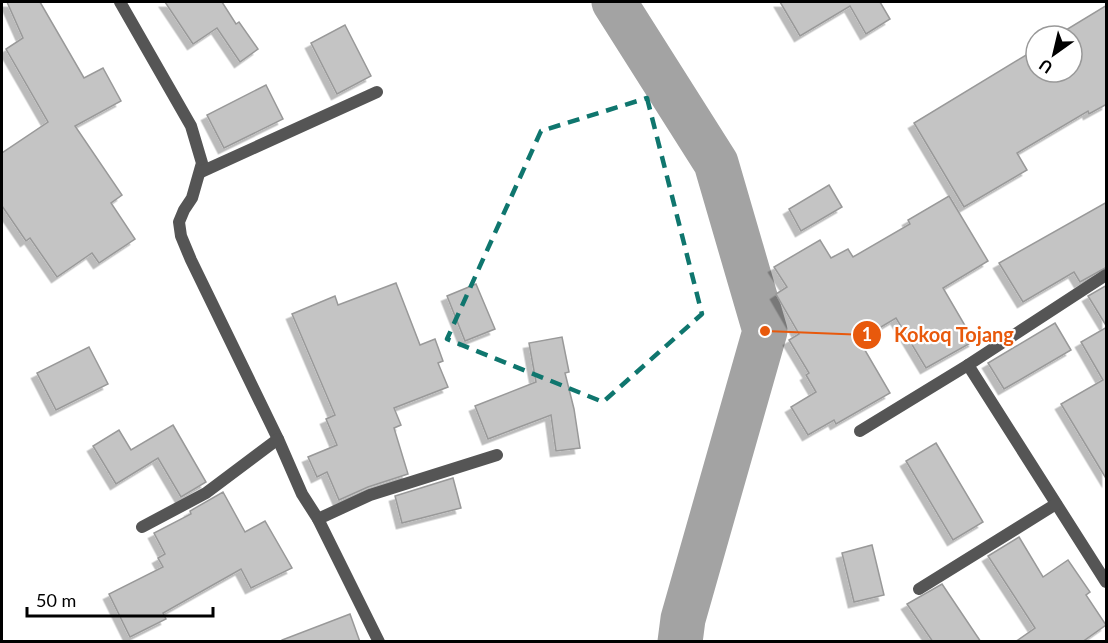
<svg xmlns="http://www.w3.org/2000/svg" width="1108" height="643" font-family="Lato,sans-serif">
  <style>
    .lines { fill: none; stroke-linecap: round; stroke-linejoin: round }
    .river { stroke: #a3a3a3; stroke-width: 45 }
    .building { fill: #c4c4c4; stroke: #999; stroke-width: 1.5; filter: url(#shadow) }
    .street { stroke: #555; stroke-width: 12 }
    .marked { fill: none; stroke: #0f766e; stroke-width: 4.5; stroke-dasharray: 12 8; stroke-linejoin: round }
    .leader { fill: none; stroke: #e8590c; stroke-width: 2 }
    .callout-dot { fill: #e8590c; stroke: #fff; stroke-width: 2 }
    .mark-label { font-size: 18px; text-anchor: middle; font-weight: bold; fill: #fff }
    .callout-label { font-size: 20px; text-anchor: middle; font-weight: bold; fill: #e8590c; stroke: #fff; stroke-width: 4.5; stroke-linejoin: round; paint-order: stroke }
  </style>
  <defs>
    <filter id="shadow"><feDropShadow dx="-5.5" dy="5.5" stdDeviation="0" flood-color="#0004"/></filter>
  </defs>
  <rect width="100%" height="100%" fill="#fff"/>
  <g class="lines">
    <!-- river -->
    <polyline class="river" points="614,2 716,163 765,331 683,619 680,642"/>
  </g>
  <!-- building -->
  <g class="building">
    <polygon points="7,2 40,2 84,78 103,68 121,101 75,126 122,195 111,203 135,239 99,263 92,253 57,277 30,238 26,241 2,206 2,153 48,122 6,49 23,38"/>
    <polygon points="165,2 222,2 236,24 239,22 258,49 240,62 217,28 193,44"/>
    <polygon points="780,2 880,2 890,19 866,34 850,6 800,36"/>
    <polygon points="1107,5 1107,104 1089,114 1088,111 1017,153 1027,170 964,207 914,123 1036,49 1036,72 1072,72 1072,36 1056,36"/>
    <polygon points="345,25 371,76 337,94 311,43"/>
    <polygon points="266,85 283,119 224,148 207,115"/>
    <polygon points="829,185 842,207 801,231 789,209"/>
    <polygon points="949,196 988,261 943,288 974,341 926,368 896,318 859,340 890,393 836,424 834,420 808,435 791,407 816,392 806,375 809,373 789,340 799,334 776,294 787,287 774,267 820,240 831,258 848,249 853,257 910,224 908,220"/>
    <polygon points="1107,202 1107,267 1080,282 1074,272 1023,302 999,263"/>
    <polygon points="396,283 420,345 435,339 443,361 438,363 448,387 394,408 401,425 394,428 408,474 368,487 339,500 327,472 317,477 308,457 337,445 326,419 335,415 292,314 335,296 338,305"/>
    <polygon points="476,284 495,329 465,341 447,296"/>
    <polygon points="1107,285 1107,327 1088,296"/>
    <polygon points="1055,323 1071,350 1004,389 988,363"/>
    <polygon points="1107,327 1107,480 1061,404 1103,380 1081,342"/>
    <polygon points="562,337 569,372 565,373 574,409 580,448 556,451 551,415 488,439 475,406 536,382 529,343"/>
    <polygon points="89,347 108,384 56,410 37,373"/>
    <polygon points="173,425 206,482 181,497 158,458 116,484 93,446 119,430 131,450"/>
    <polygon points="936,443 983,522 953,540 906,461"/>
    <polygon points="453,478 461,508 402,523 395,496"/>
    <polygon points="223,492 245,532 265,521 292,568 251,588 241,569 163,613 166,619 130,637 109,594 163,567 158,558 165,554 154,533 191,514 190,511"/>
    <polygon points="1019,537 1043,577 1068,560 1090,592 1086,595 1106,625 1082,642 1015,642 1035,628 988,556"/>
    <polygon points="872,545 884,595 854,602 842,553"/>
    <polygon points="942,584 981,642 933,642 907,604"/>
    <polygon points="350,614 360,642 282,642 282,640"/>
  </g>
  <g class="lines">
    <!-- street -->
    <g class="street">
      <polyline points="120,2 191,126 202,163 192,198 184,210 179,222 181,236 191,260 278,439 302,494 318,519 379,642"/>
      <polyline points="201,172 377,92"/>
      <polyline points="1106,275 968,365 1106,582"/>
      <polyline points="860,431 968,365"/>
      <polyline points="318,519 370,495 497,455"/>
      <polyline points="142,527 206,493 278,439"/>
      <polyline points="919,589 1056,504"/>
    </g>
  </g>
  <!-- marked area -->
  <path class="marked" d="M647,98L702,314L603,402L447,339L541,131Z"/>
  <!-- callouts -->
  <path class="leader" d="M765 331L867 335"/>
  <g class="callout-dot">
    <circle cx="765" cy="331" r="6"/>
    <circle cx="867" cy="335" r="15"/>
  </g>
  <g class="mark-label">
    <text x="867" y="341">1</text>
  </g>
  <g class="callout-label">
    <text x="954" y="342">Kokoq Tojang</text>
  </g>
  <!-- border -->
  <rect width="1108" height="643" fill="none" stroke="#000000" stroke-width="6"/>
  <!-- north arrow -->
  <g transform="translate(1054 54) rotate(214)"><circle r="28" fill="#ffffff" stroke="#999999" stroke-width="1.5"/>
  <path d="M0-4.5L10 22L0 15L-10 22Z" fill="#000000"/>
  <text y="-9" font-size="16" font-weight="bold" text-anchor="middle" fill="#000000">U</text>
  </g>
  <!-- scale -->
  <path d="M27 607v9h186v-9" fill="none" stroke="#000000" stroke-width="3"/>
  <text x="36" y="607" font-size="18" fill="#000000" stroke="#ffffff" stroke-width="4.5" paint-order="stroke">50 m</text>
</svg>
